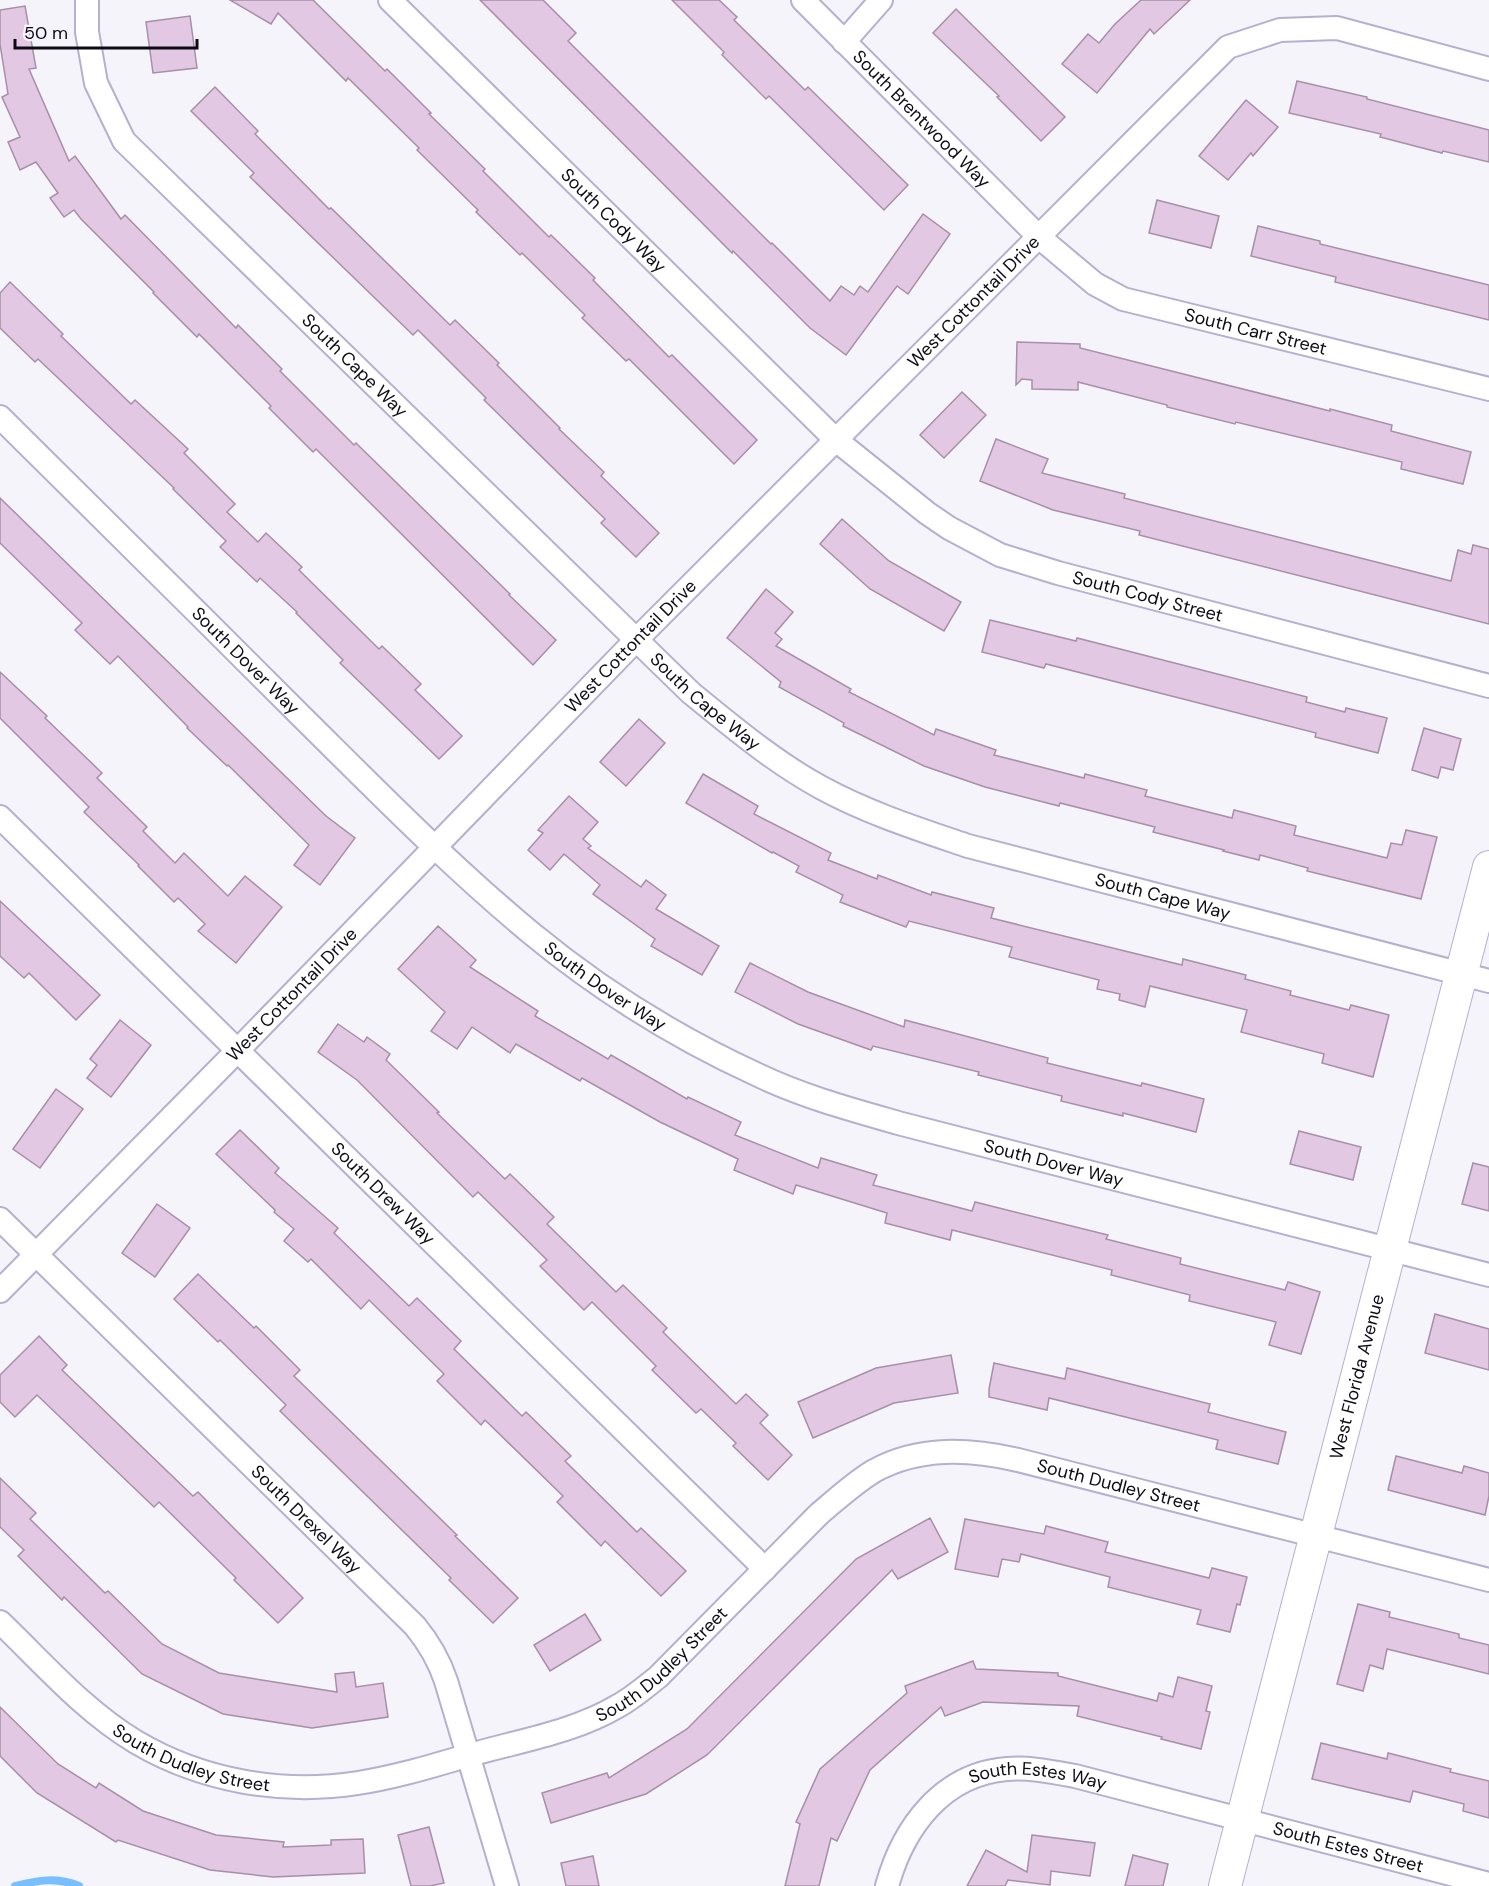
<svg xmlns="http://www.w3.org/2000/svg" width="1489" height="1886" font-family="'DM Sans',sans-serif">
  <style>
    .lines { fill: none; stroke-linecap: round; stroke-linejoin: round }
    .stream { stroke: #79bfff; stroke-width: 8 }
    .building { fill: #e2c8e3; stroke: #a78fa8; stroke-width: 1.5 }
    .street-casing { stroke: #b5b0d0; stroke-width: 26 }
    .secondary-casing { stroke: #b5b0d0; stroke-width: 34 }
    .street { stroke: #fff; stroke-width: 22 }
    .secondary { stroke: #fff; stroke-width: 32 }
    .labels { text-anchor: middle; stroke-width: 4.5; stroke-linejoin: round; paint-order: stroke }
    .street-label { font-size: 18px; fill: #0d0a15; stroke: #f5f4fb }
  </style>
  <rect width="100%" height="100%" fill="#f5f4fb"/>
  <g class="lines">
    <!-- stream -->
    <path class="stream" d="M15,1886C38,1880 57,1877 79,1886"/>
  </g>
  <!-- building -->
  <g class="building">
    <polygon points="230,0 313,0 385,71 387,69 431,113 429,114 485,169 483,171 549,237 551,235 595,278 593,280 669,357 672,355 757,440 734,464 629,359 626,361 582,318 585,315 522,253 520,255 476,212 478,210 417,150 419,148 348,78 346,81 278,13 271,24"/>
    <polygon points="480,0 543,0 576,33 568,41 771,244 772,243 830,301 841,286 854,295 860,286 868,292 923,214 950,234 908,294 897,286 846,355 810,328 733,251 732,253"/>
    <polygon points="672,0 719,0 737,17 734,20 805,90 808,87 908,185 884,210 769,96 766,99 722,55 724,52"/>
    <polygon points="1141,0 1190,0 1154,34 1150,29 1097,93 1062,64 1088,34 1099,43 1115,24"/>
    <polygon points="25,6 36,68 29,69 69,161 75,156 121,219 125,215 236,328 238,325 282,369 280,371 354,445 356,443 510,594 509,595 556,640 533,665 316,449 313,452 269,408 271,406 199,334 197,337 153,293 154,292 81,219 74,210 64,217 50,198 58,193 36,162 20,170 8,142 20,137 2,97 8,94 0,44 0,10"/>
    <polygon points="956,9 1065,117 1041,141 997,97 999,96 933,33"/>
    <polygon points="190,16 197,68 153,73 146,22"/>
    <polygon points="1297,81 1367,97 1367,99 1489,130 1489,162 1443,151 1442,153 1380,137 1381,134 1289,113"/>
    <polygon points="215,87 258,131 255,134 329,209 331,208 450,325 455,320 499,363 497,365 560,428 559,429 604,472 601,476 659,533 636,557 601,523 605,519 484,400 486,398 418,330 413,335 250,177 254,173 191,111"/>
    <polygon points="1246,100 1278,127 1253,156 1251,153 1228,180 1199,156"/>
    <polygon points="1157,200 1219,216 1211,248 1149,233"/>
    <polygon points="1258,226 1320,241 1320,244 1489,285 1489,320 1335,282 1336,277 1251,256"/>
    <polygon points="10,282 63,334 61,336 131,404 135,400 188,449 184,453 235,504 227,512 258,542 266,533 302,567 299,570 379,649 382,646 421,684 415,690 462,736 439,759 340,663 343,660 296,613 297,612 260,578 257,582 220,547 226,541 173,489 174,488 38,359 35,362 0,328 0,293"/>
    <polygon points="1017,342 1080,344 1080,348 1330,411 1330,409 1392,425 1391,431 1471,452 1463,484 1401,469 1402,462 1236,422 1235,424 1167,407 1167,405 1078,382 1078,390 1032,389 1032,380 1022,379 1016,385"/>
    <polygon points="962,392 986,415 944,458 920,435"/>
    <polygon points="996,439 1048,459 1042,473 1125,494 1124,498 1451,581 1458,550 1471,554 1473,545 1489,549 1489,624 1139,535 1140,531 1053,510 980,481"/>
    <polygon points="0,498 326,816 355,838 320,885 294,865 309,845 228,765 227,766 187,728 188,727 118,656 110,664 75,630 82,623 0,543"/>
    <polygon points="842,519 889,561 961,602 944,631 870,589 820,544"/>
    <polygon points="766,589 793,612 775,633 782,639 776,646 851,689 849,692 934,735 936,729 996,750 994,755 1084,778 1085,774 1147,790 1145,796 1232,818 1234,810 1296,826 1294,835 1387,858 1391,843 1402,845 1406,830 1437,837 1421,899 1307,871 1308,868 1260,855 1259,860 1223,851 1224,850 1153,832 1155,827 1060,803 1059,806 985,787 924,766 843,726 844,723 779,687 781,682 727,638"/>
    <polygon points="990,620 1076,641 1077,638 1307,697 1306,702 1345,712 1346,708 1387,718 1378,753 1315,737 1316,733 1046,664 1044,668 982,652"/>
    <polygon points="0,672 47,716 45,718 102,773 97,778 147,827 143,831 175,863 184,853 228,896 245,876 282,907 236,963 198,931 205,924 178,898 174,902 138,866 139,865 84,812 89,807 0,718"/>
    <polygon points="639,719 665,743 626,786 600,762"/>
    <polygon points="1424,728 1461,739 1453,770 1441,767 1438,778 1412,770"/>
    <polygon points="703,774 758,806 754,814 831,853 828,860 877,879 878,875 931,895 932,892 994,908 991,918 1182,965 1183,959 1246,975 1245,979 1291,991 1290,995 1349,1010 1351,1005 1389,1015 1373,1077 1322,1063 1324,1054 1241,1032 1247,1010 1150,986 1145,1007 1119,1000 1120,994 1097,989 1099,980 1009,957 1012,947 909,921 906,927 840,902 843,895 796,872 799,866 773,852 772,853 686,803"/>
    <polygon points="569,796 598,822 583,839 591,846 588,848 641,887 646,880 666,895 656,909 719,946 702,975 651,946 655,939 593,894 600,885 564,854 550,870 528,850 543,833 538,830"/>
    <polygon points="0,901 100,995 76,1020 29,973 24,978 0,956"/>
    <polygon points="438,926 476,960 470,967 538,1011 535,1016 608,1059 611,1055 687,1099 688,1097 741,1122 735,1135 818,1168 821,1158 877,1175 873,1185 972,1211 975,1202 1108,1235 1106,1239 1181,1258 1180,1264 1285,1290 1288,1282 1320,1292 1301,1354 1269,1345 1276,1322 1189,1301 1190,1295 1111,1275 1112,1270 952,1230 950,1240 885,1223 887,1213 796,1185 793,1194 734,1170 738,1159 660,1122 582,1078 580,1081 516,1044 510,1053 472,1027 457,1049 431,1031 445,1012 398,969"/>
    <polygon points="750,963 808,992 904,1027 905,1020 1048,1058 1047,1063 1141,1086 1142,1083 1204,1099 1196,1132 1123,1113 1123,1116 1061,1101 1062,1096 978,1075 979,1072 873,1046 871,1050 798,1024 735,992"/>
    <polygon points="120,1020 151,1045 111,1097 87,1078 97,1065 90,1059"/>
    <polygon points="338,1024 364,1042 367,1037 390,1054 386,1060 439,1112 437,1113 505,1179 510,1174 554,1217 547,1224 616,1292 623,1285 667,1328 663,1332 736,1404 746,1394 768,1415 760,1423 792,1455 768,1480 733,1446 736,1443 701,1409 696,1413 652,1370 656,1366 592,1302 584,1310 540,1266 547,1260 478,1192 473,1197 357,1080 318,1052"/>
    <polygon points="56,1089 83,1109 40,1168 13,1149"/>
    <polygon points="240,1130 279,1168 275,1173 338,1228 334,1233 409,1306 417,1298 461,1341 454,1349 522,1416 526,1412 571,1456 565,1461 637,1532 641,1528 686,1571 661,1596 605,1541 601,1546 557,1502 563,1496 485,1420 481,1425 437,1381 444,1374 369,1300 361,1309 311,1259 308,1262 284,1241 294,1229 274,1212 275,1210 216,1154"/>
    <polygon points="1299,1131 1361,1147 1353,1180 1290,1164"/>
    <polygon points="1473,1163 1489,1167 1489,1211 1462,1204"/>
    <polygon points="157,1204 190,1228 155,1277 122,1253"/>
    <polygon points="198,1274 254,1328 256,1326 300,1370 294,1376 457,1535 455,1536 518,1598 493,1623 449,1580 451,1578 280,1411 286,1405 220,1340 218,1342 174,1299"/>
    <polygon points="1435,1314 1489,1329 1489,1370 1425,1353"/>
    <polygon points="39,1336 67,1365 62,1370 193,1496 198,1492 303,1598 278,1623 234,1580 236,1578 159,1502 154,1507 37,1395 15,1417 0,1402 0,1375"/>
    <polygon points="951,1355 958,1393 894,1403 813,1438 798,1402 876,1368"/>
    <polygon points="994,1363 1065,1379 1067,1368 1210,1404 1208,1412 1286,1432 1278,1464 1216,1449 1218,1440 1049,1398 1047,1410 989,1397 989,1389"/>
    <polygon points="1396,1456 1462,1473 1464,1466 1489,1473 1489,1496 1485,1515 1388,1490"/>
    <polygon points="0,1478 36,1513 30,1519 105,1593 108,1591 162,1644 219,1673 337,1692 335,1674 354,1672 356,1687 383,1683 388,1717 312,1728 223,1714 142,1674 64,1597 62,1600 18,1556 24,1550 0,1527"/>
    <polygon points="930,1518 948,1552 898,1579 892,1570 707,1755 646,1794 551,1823 542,1793 607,1773 609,1778 687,1729 856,1559"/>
    <polygon points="965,1519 1044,1534 1046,1526 1108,1542 1105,1552 1209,1578 1212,1568 1247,1577 1240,1605 1237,1604 1230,1632 1197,1624 1201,1610 1108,1587 1110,1577 1021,1554 1019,1562 1002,1559 998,1577 955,1569"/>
    <polygon points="1358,1604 1390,1612 1389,1617 1459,1634 1459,1638 1489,1645 1489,1674 1387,1649 1383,1669 1370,1665 1363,1691 1337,1684"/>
    <polygon points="585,1614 601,1640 550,1671 534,1645"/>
    <polygon points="973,1661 976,1669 1058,1673 1058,1676 1157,1701 1159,1693 1173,1697 1178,1677 1212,1686 1206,1711 1210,1712 1201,1749 1161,1739 1162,1737 1077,1716 1079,1706 983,1702 945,1716 941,1707 870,1770 837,1841 831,1838 819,1886 785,1886 800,1824 796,1822 820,1769 907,1693 905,1686"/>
    <polygon points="0,1707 58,1764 96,1788 99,1783 143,1811 216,1835 284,1842 283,1847 331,1845 331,1840 363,1839 365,1873 273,1877 210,1870 118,1840 116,1842 37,1793 0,1756"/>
    <polygon points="1321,1743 1387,1759 1388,1753 1451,1769 1450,1772 1489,1781 1489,1818 1463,1811 1464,1804 1413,1791 1410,1802 1312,1779"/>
    <polygon points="429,1827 444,1883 430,1886 411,1886 398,1835"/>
    <polygon points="1032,1835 1095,1843 1090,1876 1051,1871 1050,1885 1008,1880 1005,1886 967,1886 986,1850 1027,1872"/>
    <polygon points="1133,1855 1168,1864 1163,1886 1125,1886"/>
    <polygon points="593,1856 599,1886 566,1886 561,1863"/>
  </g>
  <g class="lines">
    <!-- street casing -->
    <g class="street-casing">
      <g id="street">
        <path id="s1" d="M87,0V32L96,83L124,141L691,693C733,727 774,762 822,788C868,813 918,829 968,846L1489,981"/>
        <path id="s2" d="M390,0L836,440L927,513L949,528L1000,555L1058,573L1489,686"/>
        <path id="s3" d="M803,0L1039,237L1095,284L1123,299L1489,389"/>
        <polyline points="844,42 881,0"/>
        <path id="s4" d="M0,417C99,515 199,614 298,713C374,788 449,865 531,933C600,990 677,1038 758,1075C804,1097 853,1110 902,1124L1489,1275"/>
        <path id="s5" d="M0,817L765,1569"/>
        <path id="s6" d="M0,1219L415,1626C429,1643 439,1660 446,1681L507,1886"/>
        <path id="s7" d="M0,1291L238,1050L636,640L1228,47L1280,30L1337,28L1489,69"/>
        <path id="s8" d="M0,1622C43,1663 84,1711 136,1742C202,1781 282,1795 358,1783C398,1777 438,1764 477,1753C524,1740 576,1731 618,1706C633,1698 645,1687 658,1677L819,1514C837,1499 854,1483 874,1471C919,1446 970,1449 1018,1460L1489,1580"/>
        <path id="s9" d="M887,1886C903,1828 942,1774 1007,1769C1030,1767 1053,1772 1075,1776L1489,1884"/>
      </g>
    </g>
    <!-- secondary casing -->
    <g class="secondary-casing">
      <g id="secondary">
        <path id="s10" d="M1225,1886L1489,867"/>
      </g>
    </g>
    <!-- street -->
    <use href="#street" class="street"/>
    <!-- secondary -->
    <use href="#secondary" class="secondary"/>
  </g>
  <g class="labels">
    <!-- street labels -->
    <g class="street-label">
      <text dy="6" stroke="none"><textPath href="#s3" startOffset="168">South Brentwood Way</textPath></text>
      <text dy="6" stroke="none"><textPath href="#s2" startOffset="314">South Cody Way</textPath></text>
      <text dy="6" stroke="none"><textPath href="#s7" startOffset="1388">West Cottontail Drive</textPath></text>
      <text dy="6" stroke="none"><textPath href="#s3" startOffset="576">South Carr Street</textPath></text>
      <text dy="6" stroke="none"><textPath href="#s1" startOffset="470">South Cape Way</textPath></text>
      <text dy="6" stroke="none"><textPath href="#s2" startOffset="981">South Cody Street</textPath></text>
      <text dy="6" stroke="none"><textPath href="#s7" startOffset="902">West Cottontail Drive</textPath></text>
      <text dy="6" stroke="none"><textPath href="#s4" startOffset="346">South Dover Way</textPath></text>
      <text dy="6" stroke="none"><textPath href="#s1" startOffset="956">South Cape Way</textPath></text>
      <text dy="6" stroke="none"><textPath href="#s1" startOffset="1460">South Cape Way</textPath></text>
      <text dy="6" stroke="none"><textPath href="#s4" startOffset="832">South Dover Way</textPath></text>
      <text dy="6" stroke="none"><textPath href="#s7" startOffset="416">West Cottontail Drive</textPath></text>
      <text dy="6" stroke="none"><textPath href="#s4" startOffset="1318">South Dover Way</textPath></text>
      <text dy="6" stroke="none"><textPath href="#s5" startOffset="537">South Drew Way</textPath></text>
      <text dy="6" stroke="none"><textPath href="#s10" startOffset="526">West Florida Avenue</textPath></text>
      <text dy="6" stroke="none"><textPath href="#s8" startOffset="1284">South Dudley Street</textPath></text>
      <text dy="6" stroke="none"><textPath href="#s6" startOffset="429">South Drexel Way</textPath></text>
      <text dy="6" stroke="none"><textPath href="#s8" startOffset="744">South Dudley Street</textPath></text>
      <text dy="6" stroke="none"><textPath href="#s8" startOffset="240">South Dudley Street</textPath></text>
      <text dy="6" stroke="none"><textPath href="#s9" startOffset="210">South Estes Way</textPath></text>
      <text dy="6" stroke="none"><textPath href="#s9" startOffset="530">South Estes Street</textPath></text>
    </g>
  </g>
  <!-- scale -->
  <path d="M15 39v9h182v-9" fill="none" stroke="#0d0a15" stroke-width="3"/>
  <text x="24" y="39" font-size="18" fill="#0d0a15" stroke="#f5f4fb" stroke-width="4.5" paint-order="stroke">50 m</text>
</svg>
